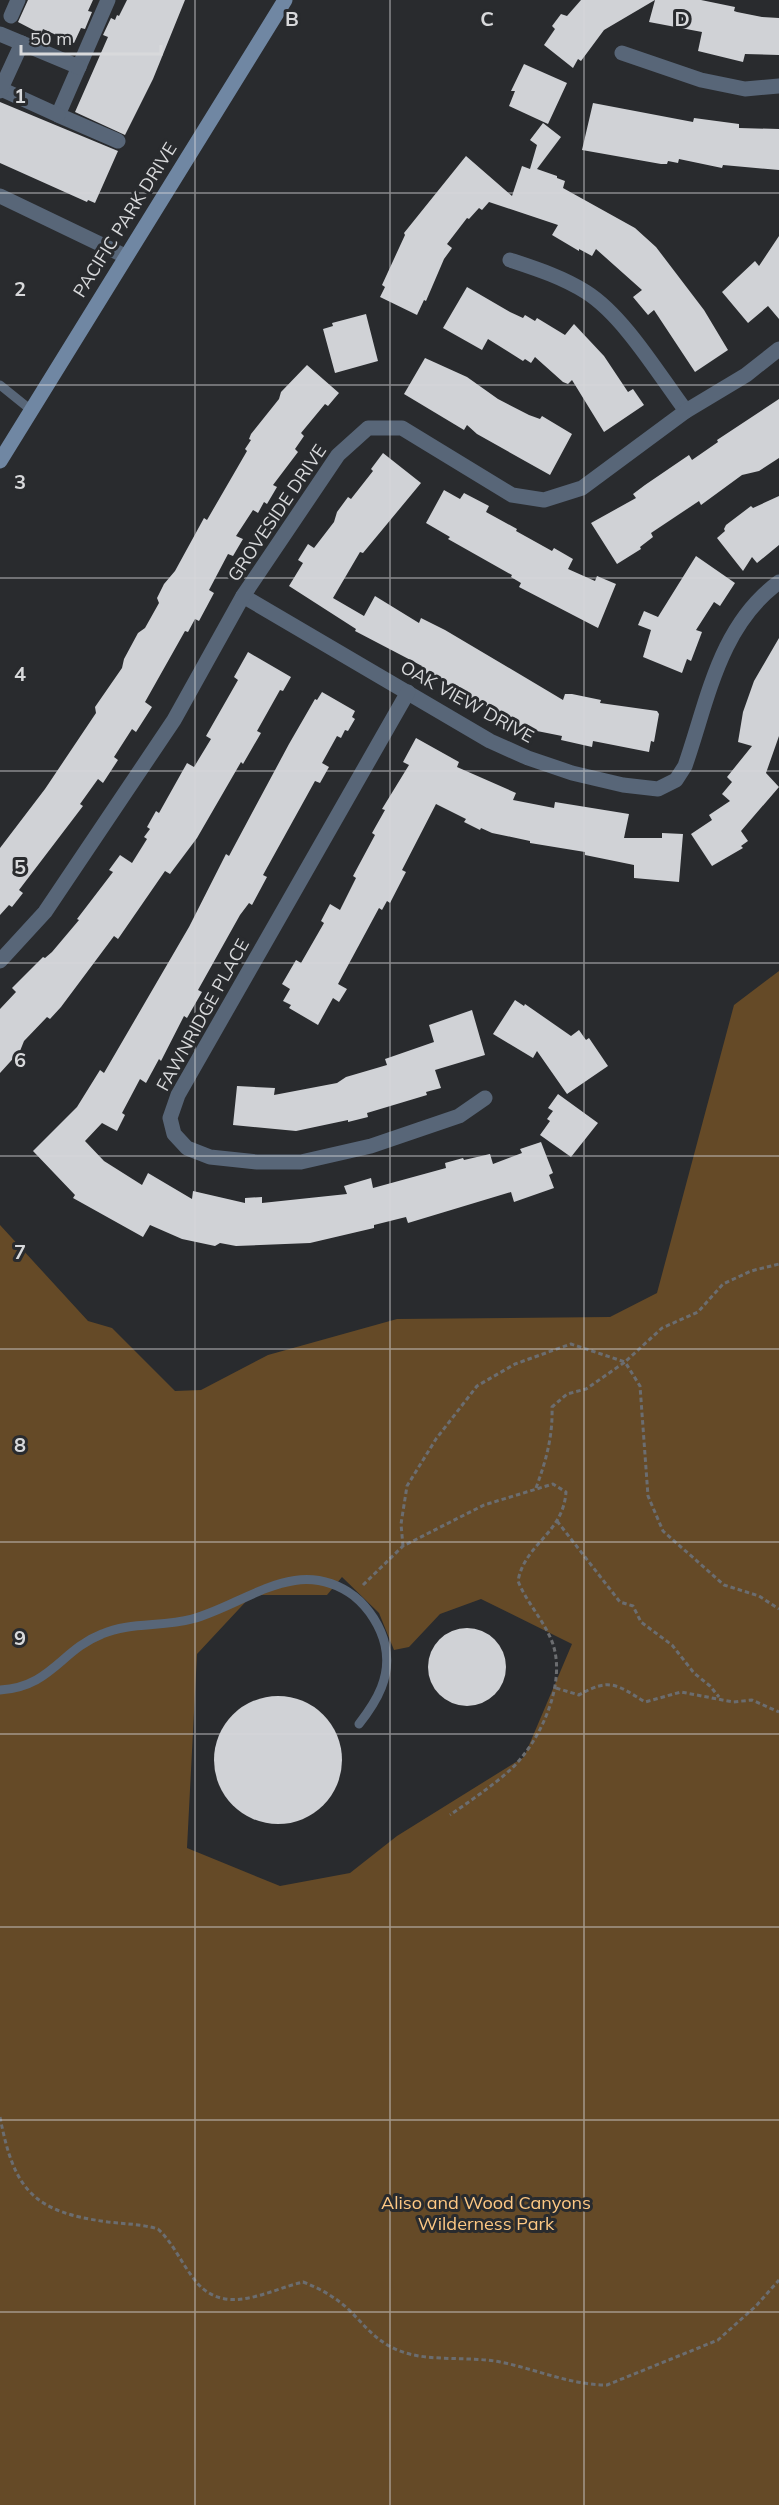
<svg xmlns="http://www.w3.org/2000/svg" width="779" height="2505" font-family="Mulish,sans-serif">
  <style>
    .green { fill: #654a27; fill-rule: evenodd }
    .building { fill: #d0d2d6 }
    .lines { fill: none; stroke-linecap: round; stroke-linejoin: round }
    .path { stroke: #6b6d70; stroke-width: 3; stroke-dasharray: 4.5 3; stroke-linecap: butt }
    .service { stroke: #586678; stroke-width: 9 }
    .minor { stroke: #586678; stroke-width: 15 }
    .secondary { stroke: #7087a3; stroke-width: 15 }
    .grid { fill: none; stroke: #d8d9db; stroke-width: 1.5; stroke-opacity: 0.55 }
    .labels { text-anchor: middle; stroke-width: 6; stroke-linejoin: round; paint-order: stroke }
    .street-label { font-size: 18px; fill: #d8d9db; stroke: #292b2e }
    .park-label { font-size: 18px; fill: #fdc884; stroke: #292b2e }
    .grid-label { font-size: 20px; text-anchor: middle; font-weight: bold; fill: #d8d9db; stroke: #292b2e; stroke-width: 6; stroke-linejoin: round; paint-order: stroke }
  </style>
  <rect width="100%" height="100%" fill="#292b2e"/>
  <!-- green -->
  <path class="green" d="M779,971V2505H0V1225L88,1321L112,1328L175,1391L201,1390L268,1355L397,1319L610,1317L657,1293L734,1005ZM342,1577L379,1613L394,1650L409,1647L440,1614L481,1599L572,1644L524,1757L397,1836L350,1873L280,1886L187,1848L197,1654L252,1595H327Z"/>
  <!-- building -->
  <g class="building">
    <polygon points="28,0 93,0 88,11 92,12 85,29 81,28 74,43 43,29 41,34 18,22"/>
    <polygon points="127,0 185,0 153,79 125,135 75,112 108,37 103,35 111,18 115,20 117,15 119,16"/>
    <polygon points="581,0 701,0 735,7 734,11 737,12 762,17 779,18 779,55 745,54 743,62 698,51 702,32 649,22 655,0 604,30 581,61 578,59 573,68 544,45 555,29 552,26 561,14 567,16"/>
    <polygon points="524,64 567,83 548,124 509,106 515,91 511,91"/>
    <polygon points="0,102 118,151 95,203 88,200 87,202 0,163"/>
    <polygon points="593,103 693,122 694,118 739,124 739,128 779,129 779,170 723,165 722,168 679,159 678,163 668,161 667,164 661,164 582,150"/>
    <polygon points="543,123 561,137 537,169 557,176 557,178 565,181 563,188 635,228 656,247 704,310 728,350 695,372 654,310 648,315 633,297 642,290 596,249 592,256 579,249 579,251 552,235 558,225 489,202 482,210 479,208 469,219 467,218 447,244 452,248 444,259 426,301 424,300 417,315 380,297 385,287 382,285 405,235 404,233 466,156 512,196 522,166 530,169 537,145 530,140"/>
    <polygon points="779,236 779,319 768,306 748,323 722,292 755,261 759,266"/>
    <polygon points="467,287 510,312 523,318 525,315 535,321 537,318 565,335 574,324 604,356 628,392 633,389 644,405 604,432 572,380 568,384 563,382 535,357 531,363 525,359 523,361 488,339 482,350 443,328"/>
    <polygon points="366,314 378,361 335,373 323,329 333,326 332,323"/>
    <polygon points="425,358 467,377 498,399 529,415 540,419 542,416 572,434 550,475 477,434 467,425 464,430 404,394"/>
    <polygon points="307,365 339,393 328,406 325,404 301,433 304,436 295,449 298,452 273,485 277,487 267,504 264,502 258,513 253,510 236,536 243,539 233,556 228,554 209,590 214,593 199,621 195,619 188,632 185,631 145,702 152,707 136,732 132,729 114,757 118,760 103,783 98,779 80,804 83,806 19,890 23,893 12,907 9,905 0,915 0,848 45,789 96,713 95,707 122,668 124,659 138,633 145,628 159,603 157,598 164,584 175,571 204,518 207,520 247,451 245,449 251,440 249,439 251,434 279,399 281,392"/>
    <polygon points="779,399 779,458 759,471 742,475 701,505 699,501 651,533 653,537 640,547 641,549 617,564 591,523 636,498 633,494 645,485 689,455 692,460 718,442 717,440"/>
    <polygon points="383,453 421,483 363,553 360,552 333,598 364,616 375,596 419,623 421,618 445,630 563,700 565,694 572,694 601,700 600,703 657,711 659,714 654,742 651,741 649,752 593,741 592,747 561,740 562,736 527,729 526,732 508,721 510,719 420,670 422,666 355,631 356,629 289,586 303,563 298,560 308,544 314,548 334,522 337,512 348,497 351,499 373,471 371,469"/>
    <polygon points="444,490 460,499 464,493 489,506 486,512 517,529 516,531 552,551 554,548 573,559 568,569 595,581 597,576 616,584 598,628 519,587 521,583 511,577 512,575 448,539 450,537 426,523"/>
    <polygon points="779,496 779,545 757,563 752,557 743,571 717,538 725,531 724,529 726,525 751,506 753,508"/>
    <polygon points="696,556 735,583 720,606 714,602 696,630 702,632 691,661 687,659 682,673 643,657 651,630 638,625 644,611 658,617"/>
    <polygon points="779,638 779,736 766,773 779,787 741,831 748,841 741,846 743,848 712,866 691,834 712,820 709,815 730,801 722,794 732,782 727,777 752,746 738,742 743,712 754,681"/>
    <polygon points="248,652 291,677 283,691 280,690 257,731 261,733 243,764 241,762 197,838 170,874 165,871 118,939 114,936 61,1007 50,1019 47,1017 24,1041 20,1051 0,1073 0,1009 16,992 12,988 43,957 45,958 52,952 79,920 77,919 113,872 109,870 120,855 132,863 147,839 144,837 150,829 147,827 156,811 159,813 187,763 194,767 211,739 206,736 238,680 234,677"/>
    <polygon points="322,692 355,711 352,717 355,719 348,731 345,730 341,738 337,736 322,763 329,767 320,783 315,781 263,875 267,877 252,905 249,903 240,915 198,990 202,992 187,1018 184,1016 161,1061 159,1059 146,1083 140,1079 122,1113 125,1115 117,1131 102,1123 85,1141 104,1161 142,1185 148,1173 192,1199 193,1191 245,1203 245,1198 262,1197 262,1203 347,1194 344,1186 371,1178 373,1188 446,1168 445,1163 463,1158 464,1160 490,1154 493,1164 522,1153 520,1149 541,1142 553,1173 549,1175 554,1188 514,1202 511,1192 408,1223 406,1217 374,1225 374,1228 310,1243 236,1246 220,1243 215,1246 182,1239 150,1225 143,1237 73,1198 75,1195 33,1151 77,1107 100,1070 104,1073 189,927 226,854 229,856 289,744 315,699 317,700"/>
    <polygon points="416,738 459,762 457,767 516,793 513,800 554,808 555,802 629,814 624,838 662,838 662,833 683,834 679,882 634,878 634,865 585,855 585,852 530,843 530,841 492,833 481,828 480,830 464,822 466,819 436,804 402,870 406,872 390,903 387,901 382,910 379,908 338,984 347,989 339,1002 333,998 318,1025 289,1008 291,1005 283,1001 290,989 282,984 296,960 301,963 324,923 321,921 330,904 340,910 356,878 353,876 375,835 372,833 385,810 382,809 409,765 403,762"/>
    <polygon points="515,1000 524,1006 525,1004 571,1036 579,1030 586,1040 589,1038 608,1066 567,1094 537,1051 533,1058 493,1034"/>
    <polygon points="472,1010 485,1055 435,1070 441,1088 426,1092 427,1095 367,1113 368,1117 348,1122 348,1120 296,1131 233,1125 237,1086 275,1088 274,1095 337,1083 346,1077 387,1065 385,1059 434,1042 429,1025"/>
    <polygon points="558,1094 598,1123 571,1157 540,1135 550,1121 547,1119 553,1111 548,1108"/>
    <circle cx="467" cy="1667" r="39"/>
    <circle cx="278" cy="1760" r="64"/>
  </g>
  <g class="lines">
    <!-- path -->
    <g class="path">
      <path d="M536,1488C546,1461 553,1436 552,1407L567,1394L586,1389L625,1362L640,1386L648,1496L663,1531L724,1585L759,1596L779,1609"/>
      <polyline points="557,1521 620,1602 633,1606 641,1622 672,1645 694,1673 710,1686 719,1697"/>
      <polyline points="403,1546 401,1524 407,1486 436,1439 477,1386 515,1364 571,1344 625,1362 662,1328 698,1312 723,1284 751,1271 779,1264"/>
      <path d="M363,1585L403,1546L484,1505L553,1484L566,1492C563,1534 525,1543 518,1581C526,1601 541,1617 550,1637C570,1678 541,1742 509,1771C491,1787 470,1801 450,1815"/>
      <path d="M556,1688L579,1695C610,1677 617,1685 645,1702L681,1692L733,1702L752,1700L779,1712"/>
      <path d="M0,2117C14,2190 33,2212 108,2222C125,2224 142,2224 158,2229C172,2242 180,2260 191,2275C221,2320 265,2291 303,2282C319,2288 333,2296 346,2307C361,2321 372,2337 391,2347C423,2364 464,2355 500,2362C536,2369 570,2385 607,2385L718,2340L756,2306L779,2280"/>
    </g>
    <!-- service -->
    <g class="service">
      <polyline points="0,385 31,410"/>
      <path d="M0,1690C51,1687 61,1650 102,1634C129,1622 163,1627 192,1619C247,1604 297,1554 354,1596C369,1608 381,1627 385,1645C392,1676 377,1701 359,1724"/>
    </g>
    <!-- minor -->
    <g class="minor">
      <polyline points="108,0 58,115 118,141"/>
      <polyline points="11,16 18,0"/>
      <polyline points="0,34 79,67"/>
      <polyline points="622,53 701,80 745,89 779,86"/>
      <polyline points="1,89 58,115"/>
      <polyline points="0,91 22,43"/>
      <polyline points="0,196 125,256"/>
      <path d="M510,260C537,269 562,277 586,292C624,316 659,375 686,411"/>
      <path d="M243,596L490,741L528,758L572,773L623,785L658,789L676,780L685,766C708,700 719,626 779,582"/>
      <polyline points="408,692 178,1095 170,1118 174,1134 187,1148 210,1157 257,1162 301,1162 371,1146 459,1116 485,1098"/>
      <polyline points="0,961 45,912 174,720 243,596 338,455 368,428 402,428 512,495 544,500 582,488 686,411 746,375 779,349"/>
    </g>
    <!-- secondary -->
    <polyline class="secondary" points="0,461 285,0"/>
  </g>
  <!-- grid -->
  <path class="grid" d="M195,0V2505M390,0V2505M584,0V2505M0,193H779M0,385H779M0,578H779M0,771H779M0,963H779M0,1156H779M0,1349H779M0,1542H779M0,1734H779M0,1927H779M0,2120H779M0,2312H779"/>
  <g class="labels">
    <!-- street labels -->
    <g class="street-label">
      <text transform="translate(125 220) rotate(-58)" y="6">PACIFIC PARK DRIVE</text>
      <text transform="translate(277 513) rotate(-56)" y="6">GROVESIDE DRIVE</text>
      <text transform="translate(467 702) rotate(29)" y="6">OAK VIEW DRIVE</text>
      <text transform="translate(203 1015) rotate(-61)" y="6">FAWNRIDGE PLACE</text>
    </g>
    <!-- park labels -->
    <g class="park-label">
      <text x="486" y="2209">Aliso and Wood Canyons<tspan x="486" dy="21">Wilderness Park</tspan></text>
    </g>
  </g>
  <g class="grid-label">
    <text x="292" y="26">B</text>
    <text x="487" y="26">C</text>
    <text x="682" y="26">D</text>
    <text x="20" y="103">1</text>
    <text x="20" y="296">2</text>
    <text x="20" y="489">3</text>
    <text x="20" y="681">4</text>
    <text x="20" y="874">5</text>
    <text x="20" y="1067">6</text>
    <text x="20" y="1259">7</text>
    <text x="20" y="1452">8</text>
    <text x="20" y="1645">9</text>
  </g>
  <!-- scale -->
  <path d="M21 45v9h140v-9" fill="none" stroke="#d8d9db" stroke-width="3"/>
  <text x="30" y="45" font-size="18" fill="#d8d9db" stroke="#292b2e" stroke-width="4.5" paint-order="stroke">50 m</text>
</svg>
